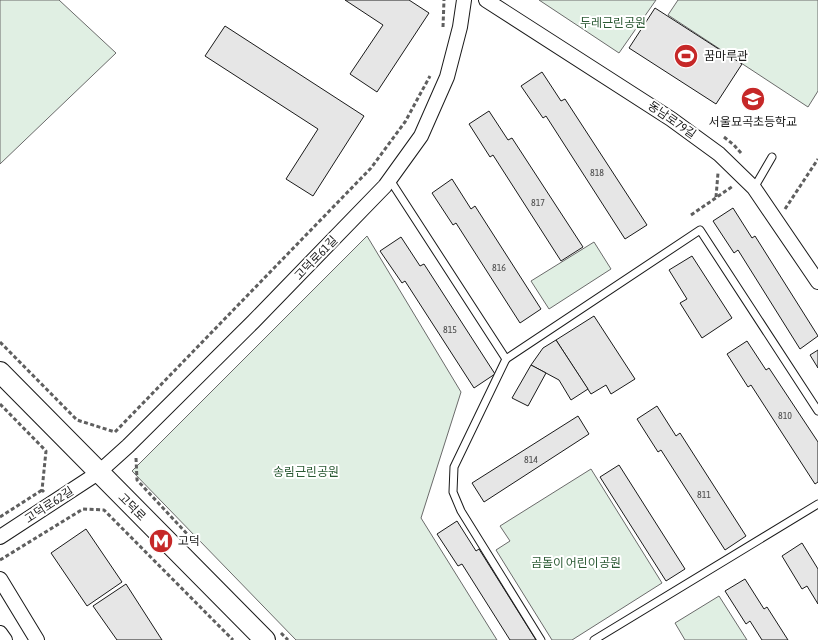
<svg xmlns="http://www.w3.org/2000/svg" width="818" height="640" font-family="'Asap Condensed','Noto Sans KR',sans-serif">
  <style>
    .green { fill: #e0efe3; stroke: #6a6a6a }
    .building { fill: #e6e6e6; stroke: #1a1a1a }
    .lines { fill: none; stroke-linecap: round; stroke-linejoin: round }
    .service-casing { stroke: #1a1a1a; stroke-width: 9 }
    .minor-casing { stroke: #1a1a1a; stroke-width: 16 }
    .secondary-casing { stroke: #1a1a1a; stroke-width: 22 }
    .path { stroke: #5f5f5f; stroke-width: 3; stroke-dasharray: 4 2.5; stroke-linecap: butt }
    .service { stroke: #fff; stroke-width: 7 }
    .minor { stroke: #fff; stroke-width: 14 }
    .secondary { stroke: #fff; stroke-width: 20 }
    .labels { text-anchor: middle; stroke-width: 4; stroke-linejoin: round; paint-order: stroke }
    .number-label { font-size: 10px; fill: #4d4d4d }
    .park-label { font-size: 12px; fill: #2b5a34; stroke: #fff }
    .poi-label { font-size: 12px; fill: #1a1a1a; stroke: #fff; text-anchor: start }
    .street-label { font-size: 12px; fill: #1a1a1a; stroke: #fff }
  </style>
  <rect width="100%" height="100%" fill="#fff"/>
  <!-- green -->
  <g class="green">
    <polygon points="0,0 59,0 116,53 0,164"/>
    <polygon points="539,0 656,0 619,53"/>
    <polygon points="678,0 818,0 818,91 808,107 668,15"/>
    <polygon points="367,236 461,392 421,518 497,640 296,640 132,471"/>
    <polygon points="594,242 611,269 549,309 531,281"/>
    <polygon points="591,469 662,583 572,640 552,640 496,550 510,541 500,526"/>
    <polygon points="719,596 747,640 685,640 675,623"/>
  </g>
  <!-- building -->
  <g class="building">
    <polygon points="345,0 409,0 429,13 377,92 350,74 383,25"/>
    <polygon points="655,8 742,64 716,104 629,48"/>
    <polygon points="225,26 364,116 313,196 286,179 318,129 205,56"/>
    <polygon points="542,72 561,101 565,99 647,225 625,239 546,116 543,118 521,86"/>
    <polygon points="489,111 508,140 512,138 583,247 561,261 493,155 490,157 469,124"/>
    <polygon points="452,179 471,209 475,206 541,309 520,323 456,223 453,225 432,193"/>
    <polygon points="733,208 752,238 755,236 818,336 800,349 738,250 734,253 713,221"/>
    <polygon points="401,237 420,266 424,264 495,374 474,388 405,281 402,283 380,251"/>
    <polygon points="692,256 732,318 702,338 680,303 687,299 669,270"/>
    <polygon points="594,316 635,379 611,394 606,385 591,394 556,340"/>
    <polygon points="556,340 588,389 571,400 559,380 531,365 543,348"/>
    <polygon points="747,341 766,370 769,368 818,442 818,482 815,484 751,385 748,387 727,354"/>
    <polygon points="818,350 818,368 810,355"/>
    <polygon points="531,365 546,373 528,406 512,398"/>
    <polygon points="657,406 676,436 680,433 746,536 725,550 661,450 658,452 637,419"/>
    <polygon points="578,416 589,434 484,502 472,483"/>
    <polygon points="619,465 685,569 666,581 600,477"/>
    <polygon points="457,521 476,551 479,549 536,640 510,640 462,564 458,566 437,534"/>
    <polygon points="86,529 122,582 87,606 51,553"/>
    <polygon points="802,543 818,569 818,604 807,586 802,589 782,556"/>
    <polygon points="745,579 764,609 767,607 788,640 762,640 750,621 746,624 725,591"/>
    <polygon points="126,584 162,640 117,640 93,606"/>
  </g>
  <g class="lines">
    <!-- service casing -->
    <g class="service-casing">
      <g id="service">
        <polyline points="390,180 506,359 700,230 818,411"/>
        <polyline points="754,188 772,157"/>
        <polyline points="506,359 454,467 453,492 461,511 541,640"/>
        <polyline points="594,640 818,504"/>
      </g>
    </g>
    <!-- minor casing -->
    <g class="minor-casing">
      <g id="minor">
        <polyline points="486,0 671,119 719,154 754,188 818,282"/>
        <polyline points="0,537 98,473 128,446 253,322 385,186 421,136 447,77 460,27 464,0"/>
        <polyline points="0,579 37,640"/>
        <polyline points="0,633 5,640"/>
      </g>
    </g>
    <!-- secondary casing -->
    <g class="secondary-casing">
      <polyline id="secondary" points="0,372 265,640"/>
    </g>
    <!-- path -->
    <g class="path">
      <polyline points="443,27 444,0"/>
      <polyline points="724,137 734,145 741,153"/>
      <polyline points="716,197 718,173"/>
      <polyline points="785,209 818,159"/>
      <polyline points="691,215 733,186"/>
      <polyline points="0,342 77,420 115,432"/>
      <polyline points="0,404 46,451 42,490 44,492"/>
      <polyline points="115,432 371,168 405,122 430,76"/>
      <polyline points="136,458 137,480 189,536"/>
      <polyline points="0,517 42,490"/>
      <polyline points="0,560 83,509 104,510 233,640"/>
      <polyline points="281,633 288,640"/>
    </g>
    <!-- service -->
    <use href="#service" class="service"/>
    <!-- minor -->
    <use href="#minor" class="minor"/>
    <!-- secondary -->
    <use href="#secondary" class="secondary"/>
  </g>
  <!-- icons -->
  <defs>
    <g id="stadium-disc" transform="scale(1.25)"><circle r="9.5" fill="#c62828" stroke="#fff"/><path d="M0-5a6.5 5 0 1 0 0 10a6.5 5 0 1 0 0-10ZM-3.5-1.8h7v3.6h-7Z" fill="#fff"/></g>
    <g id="school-disc" transform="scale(1.25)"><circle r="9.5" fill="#c62828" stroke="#fff"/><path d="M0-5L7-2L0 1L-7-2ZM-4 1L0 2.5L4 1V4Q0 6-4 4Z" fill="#fff"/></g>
    <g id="metro-disc" transform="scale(1.25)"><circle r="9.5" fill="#c62828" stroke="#fff"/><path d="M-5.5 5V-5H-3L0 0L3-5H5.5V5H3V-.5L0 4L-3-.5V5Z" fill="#fff"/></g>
  </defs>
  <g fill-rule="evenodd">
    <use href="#stadium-disc" x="686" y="56"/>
    <use href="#school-disc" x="753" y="99"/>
    <use href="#metro-disc" x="161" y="541"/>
  </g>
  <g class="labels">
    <!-- number labels -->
    <g class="number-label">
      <text x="597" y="176">818</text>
      <text x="538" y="206">817</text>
      <text x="499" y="271">816</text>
      <text x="450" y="333">815</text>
      <text x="785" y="419">810</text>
      <text x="531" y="463">814</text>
      <text x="704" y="498">811</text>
    </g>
    <!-- park labels -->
    <g class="park-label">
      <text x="613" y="27">두레근린공원</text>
      <text x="306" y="476">송림근린공원</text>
      <text x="576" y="567">곰돌이 어린이공원</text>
    </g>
    <!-- poi labels -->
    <g class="poi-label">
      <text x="704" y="60">꿈마루관</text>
      <text x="753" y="126" text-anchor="middle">서울묘곡초등학교</text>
      <text x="178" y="545">고덕</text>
    </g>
    <!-- street labels -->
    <g class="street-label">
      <text transform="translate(672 120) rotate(35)" y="4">동남로79길</text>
      <text transform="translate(316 258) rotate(-46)" y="4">고덕로61길</text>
      <text transform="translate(49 505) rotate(-33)" y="4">고덕로62길</text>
      <text transform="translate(132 507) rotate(45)" y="4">고덕로</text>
    </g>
  </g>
</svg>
